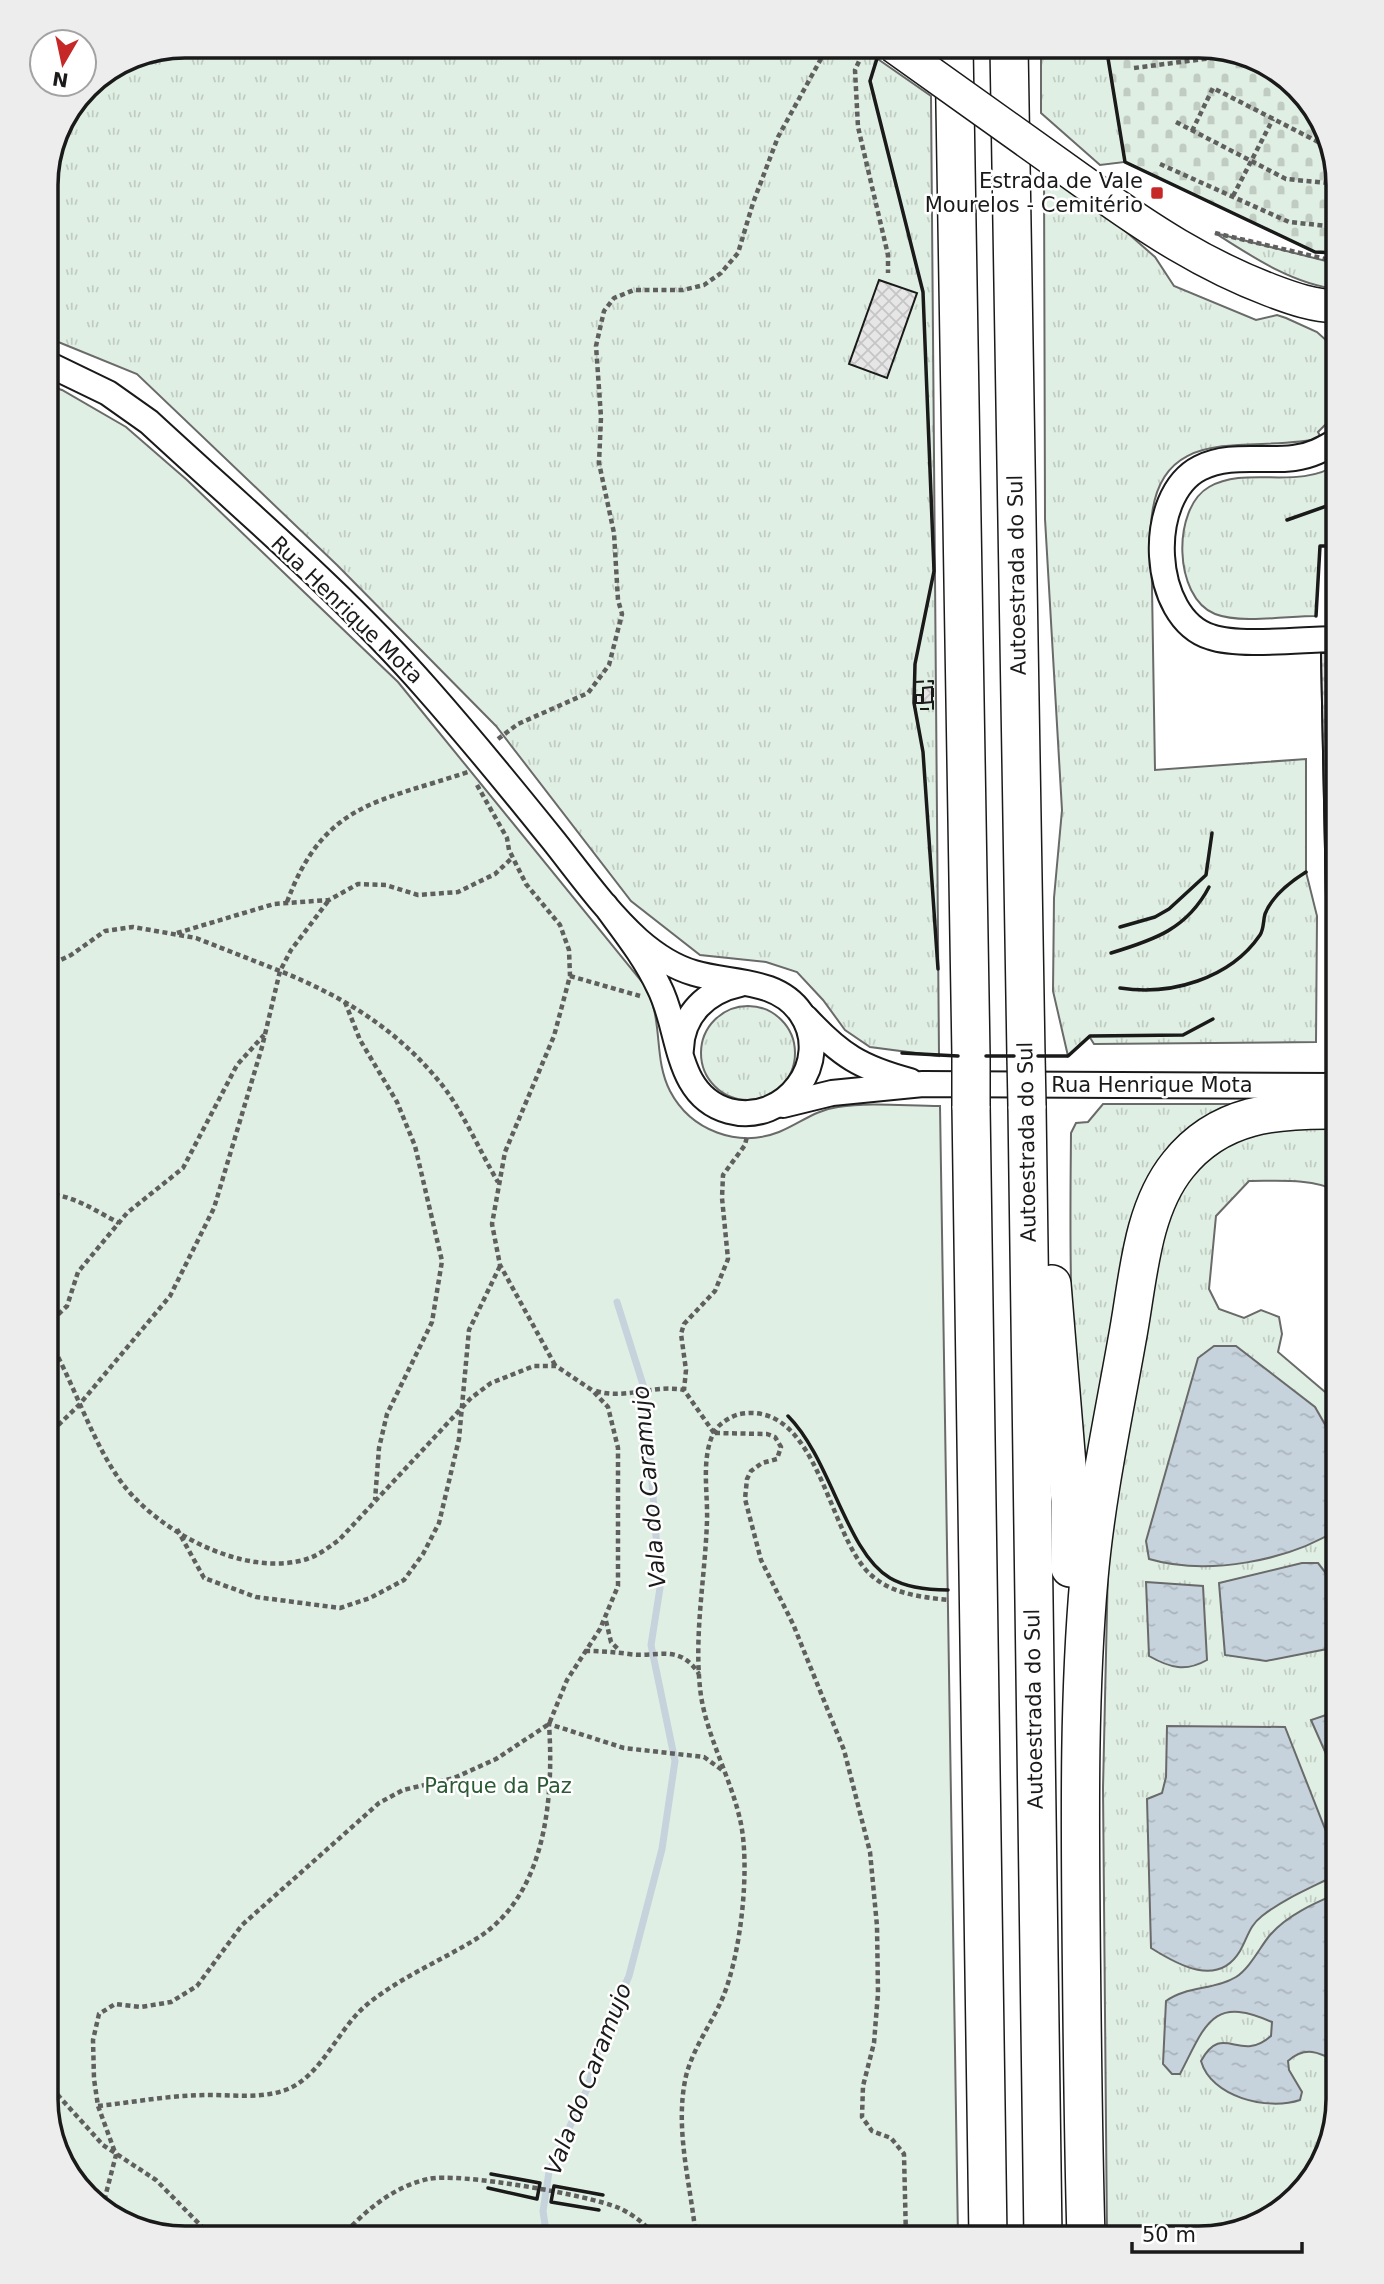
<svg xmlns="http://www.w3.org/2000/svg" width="1384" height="2284" font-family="'DejaVu Sans',sans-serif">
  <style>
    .grass { fill: url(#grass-tufts); stroke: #6a6a6a; stroke-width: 2 }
    .cemetery { fill: url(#cemetery-stones); stroke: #6a6a6a; stroke-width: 2 }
    .green { fill: #e0efe3; stroke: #6a6a6a; stroke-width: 2 }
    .water { fill: url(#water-ripples); stroke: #6a6a6a; stroke-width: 2 }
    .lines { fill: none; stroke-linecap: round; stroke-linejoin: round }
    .stream { stroke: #c6d2dc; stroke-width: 7 }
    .building { fill: url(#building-cross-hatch); stroke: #1a1a1a; stroke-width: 2 }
    .minor-casing { stroke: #1a1a1a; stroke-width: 28 }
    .major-casing { stroke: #1a1a1a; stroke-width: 35 }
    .highway-casing { stroke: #1a1a1a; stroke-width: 40 }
    .path { stroke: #5f5f5f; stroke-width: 4.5; stroke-dasharray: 5 3.5; stroke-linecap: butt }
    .minor { stroke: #fff; stroke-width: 24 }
    .major { stroke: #fff; stroke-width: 32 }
    .highway { stroke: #fff; stroke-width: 37 }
    .major-bridge-casing { stroke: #1a1a1a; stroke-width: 35; stroke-linecap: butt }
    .highway-bridge-casing { stroke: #1a1a1a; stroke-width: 40; stroke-linecap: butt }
    .major-bridge { stroke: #fff; stroke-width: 32 }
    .highway-bridge { stroke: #fff; stroke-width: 37 }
    .fence { stroke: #1a1a1a; stroke-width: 2; stroke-dasharray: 9 3.5; stroke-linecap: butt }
    .wall { stroke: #1a1a1a; stroke-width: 3.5 }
    .poi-dot { fill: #c62828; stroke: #fff; stroke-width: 2.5 }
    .labels { text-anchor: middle; stroke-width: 5; stroke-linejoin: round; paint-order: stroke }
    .poi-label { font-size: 21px; fill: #1a1a1a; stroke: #fff; text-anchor: end }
    .street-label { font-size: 21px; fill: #1a1a1a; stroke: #fff }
    .park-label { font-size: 21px; fill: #2b5a34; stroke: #fff }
    .water-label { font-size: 23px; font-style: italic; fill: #1a1a1a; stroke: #fff }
    .rim { fill: none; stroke: #1a1a1a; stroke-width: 3.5 }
  </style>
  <defs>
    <pattern id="grass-tufts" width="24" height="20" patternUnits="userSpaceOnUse" patternTransform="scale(1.75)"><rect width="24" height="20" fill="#e0efe3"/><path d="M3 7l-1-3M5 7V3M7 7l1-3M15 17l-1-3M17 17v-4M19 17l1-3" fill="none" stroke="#c0ccc2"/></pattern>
    <pattern id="cemetery-stones" width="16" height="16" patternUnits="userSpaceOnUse" patternTransform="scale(1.75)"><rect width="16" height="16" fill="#e0efe3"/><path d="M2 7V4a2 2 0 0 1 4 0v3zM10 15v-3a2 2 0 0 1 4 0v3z" fill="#c0ccc2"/></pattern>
    <pattern id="water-ripples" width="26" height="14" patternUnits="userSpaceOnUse" patternTransform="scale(1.75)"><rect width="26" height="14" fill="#c6d2dc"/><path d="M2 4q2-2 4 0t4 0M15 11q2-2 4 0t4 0" fill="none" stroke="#aab4bc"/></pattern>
    <pattern id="building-cross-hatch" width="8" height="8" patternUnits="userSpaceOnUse" patternTransform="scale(1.75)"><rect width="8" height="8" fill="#e6e6e6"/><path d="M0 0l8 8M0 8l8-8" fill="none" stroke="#c5c5c5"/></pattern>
  </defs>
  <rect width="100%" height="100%" fill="#fff"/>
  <!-- grass -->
  <g class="grass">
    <polygon points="185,46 859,46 931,96 939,1056 870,1047 845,1030 823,1000 797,972 766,962 700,955 631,901 496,726 337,565 137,374 46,337 46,176 56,131 87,86 132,56"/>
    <polygon points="1041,46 1106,46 1125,162 1100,165 1041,113"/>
    <path d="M1044,170L1099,208L1155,257L1174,286L1256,320L1277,315L1286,318L1317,332L1338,351V412L1318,432L1321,438C1253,455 1156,418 1151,526L1155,770L1306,759V872L1317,916L1316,1042L1094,1044L1089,1036L1068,1056L1053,991L1054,898L1062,810L1045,519Z"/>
    <path d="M1215,233L1338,264V289C1294,285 1251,256 1215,233Z"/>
    <path d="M1338,464V546H1320L1316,616C1288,616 1241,624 1215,614C1173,597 1172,508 1209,487C1248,465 1297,491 1338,464Z"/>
    <circle cx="748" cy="1053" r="47"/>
    <path d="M1103,1104H1238L1174,1143L1092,1447L1085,1456C1068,1349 1070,1241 1071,1133L1076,1123L1088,1122Z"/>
    <path d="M1338,1124V1191C1310,1178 1280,1181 1249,1181L1216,1216L1209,1289L1219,1309L1244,1318L1261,1310L1279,1317L1282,1334L1278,1352L1338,1403V2100L1320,2169L1261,2224L1199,2238H1107L1103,1788L1109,1520L1168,1210L1190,1175L1243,1133Z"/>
  </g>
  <!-- cemetery -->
  <polygon class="cemetery" points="1106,46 1209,46 1277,69 1324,123 1338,185 1338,253 1315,252 1125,162"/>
  <!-- green -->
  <path class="green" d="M46,385L62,390L126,427L187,480L398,682L643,983C665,1017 652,1056 670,1091C691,1131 738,1148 779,1132C799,1124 815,1110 838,1107C871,1102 906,1106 940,1106L958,2238H176L108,2215L60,2161L46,2099Z"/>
  <!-- water -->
  <g class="water">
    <path d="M1214,1346H1236L1315,1407L1327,1428L1338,1471V1529C1289,1561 1207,1576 1149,1559L1146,1541L1198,1358Z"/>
    <path d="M1302,1563H1318C1339,1587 1339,1610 1338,1641L1332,1648L1266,1661L1225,1655L1219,1583Z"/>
    <path d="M1146,1582L1203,1586L1207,1660C1186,1672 1170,1668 1149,1656Z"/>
    <polygon points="1338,1711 1338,1781 1311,1720"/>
    <path d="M1167,1726L1285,1727L1338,1862V1874C1313,1887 1285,1898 1262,1916C1249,1926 1248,1937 1240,1951C1218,1988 1178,1965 1151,1948L1147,1799L1162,1793L1166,1777Z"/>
    <path d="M1338,1893V2062C1320,2053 1306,2045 1288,2061L1289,2070L1302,2092L1300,2100C1267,2111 1211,2097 1201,2061C1223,2021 1239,2064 1271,2036L1272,2022C1212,1995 1206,2024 1180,2074H1172L1163,2064L1166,2001C1186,1986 1215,1990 1236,1977C1250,1968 1260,1947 1270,1935C1287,1915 1315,1903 1338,1893Z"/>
  </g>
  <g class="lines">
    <!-- stream -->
    <polyline class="stream" points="547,2238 543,2211 549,2172 587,2089 603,2035 629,1976 662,1849 675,1761 651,1645 660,1588 645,1391 617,1302"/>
  </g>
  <!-- building -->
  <g class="building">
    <polygon points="879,280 917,293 887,378 849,364"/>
    <polygon points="1321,653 1338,653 1338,898 1326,898"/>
    <polygon points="1321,653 1338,653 1338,898 1326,898"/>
    <polygon points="932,687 932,702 923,703 923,688"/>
    <rect x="916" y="695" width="6" height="8"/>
  </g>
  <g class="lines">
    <!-- minor casing -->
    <g class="minor-casing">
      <g id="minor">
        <path d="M46,363L108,393L149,422C243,509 343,593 427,689C471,739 512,789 553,840C580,874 606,911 638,940C654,954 673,967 694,973C730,984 777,978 801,1013C834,1061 785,1126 729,1111C674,1096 681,1029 659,987C645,957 624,931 605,905"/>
        <path d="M1338,639C1305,639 1240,647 1211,637C1150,618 1145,496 1200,468C1229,453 1263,462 1294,458C1311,456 1324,449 1338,440"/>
        <path d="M806,1018C840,1055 861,1068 910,1081"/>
        <path d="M681,1049C682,1014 707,991 740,984"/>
        <polyline points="783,1105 832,1093 923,1084 1338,1086"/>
      </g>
    </g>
    <!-- major casing -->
    <g class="major-casing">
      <path id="major" d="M1092,188C1149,229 1204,265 1270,290C1291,298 1316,307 1338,306"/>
    </g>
    <!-- highway casing -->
    <g class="highway-casing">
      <g id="highway">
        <polyline points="954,46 971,1056"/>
        <polyline points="1009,46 1026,1056"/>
        <polyline points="971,1106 988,2238"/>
        <polyline points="1027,1106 1043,2238"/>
        <polyline points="1052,1284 1070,1501 1070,1568"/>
        <path d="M1086,2238C1083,2133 1082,2027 1081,1921C1080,1807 1079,1692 1089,1578C1096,1498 1113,1419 1127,1340C1138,1284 1140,1212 1178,1165C1219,1113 1277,1109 1338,1110"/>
      </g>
    </g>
    <!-- path -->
    <g class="path">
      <polyline points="866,46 855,70 858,127 888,255 888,273"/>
      <polyline points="1134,68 1235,55"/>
      <polyline points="1176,122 1286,179 1338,184"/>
      <polyline points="1192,131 1213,88 1330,148"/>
      <polyline points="1160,164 1289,222 1338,227"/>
      <polyline points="1233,196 1273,119"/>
      <polyline points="1215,233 1338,262"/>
      <polyline points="498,739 518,724 588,693 609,665 622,614 618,600 614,533 599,463 601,417 596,346 604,311 614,298 634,290 683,290 704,285 721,273 738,253 753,203 778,137 828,46"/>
      <polyline points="477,785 507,838 509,850 526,884 560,925 569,950 570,976 554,1036 505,1152 492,1224 500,1265 555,1365"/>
      <path d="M287,902C324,802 379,802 468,772"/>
      <polyline points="177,933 274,904 329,900 358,884 386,885 418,895 458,892 495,874 512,858"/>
      <polyline points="46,967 71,955 105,931 133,927 196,938 280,971 291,950 329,900"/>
      <polyline points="570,976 640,996"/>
      <polyline points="345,1002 360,1040 397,1102 415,1146 442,1261 432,1322 387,1414 379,1448 375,1500"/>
      <path d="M46,1194C71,1194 96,1211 119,1223"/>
      <polyline points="46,1326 67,1306 78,1272 127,1213 183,1168 237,1065 264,1035"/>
      <path d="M46,1335C74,1381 92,1445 125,1487C163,1534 246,1578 307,1559C319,1555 329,1547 339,1540L471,1398L491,1383L534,1366H556L592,1390L608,1407L618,1448V1586L600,1629L567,1680L549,1724L496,1759L454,1778L403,1790L379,1803L242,1925L197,1986L171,2002L141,2007L115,2004L99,2014L93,2040L94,2079L98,2106L116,2155L102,2209"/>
      <path d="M596,1391C626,1400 654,1384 684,1390"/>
      <polyline points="714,1433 684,1390 686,1370 681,1334 684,1324 715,1291 728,1259 722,1198 723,1175 745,1145 747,1136"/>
      <polyline points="715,1433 767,1434 775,1437 781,1447 777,1459 762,1463 751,1471 747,1479 745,1499 761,1560 793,1624 844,1750 870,1852 877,1926 878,1993 874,2043 863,2086 862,2117 872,2131 891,2138 904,2154 906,2238"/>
      <path d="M46,1437L79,1405L170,1296L214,1208L262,1047L280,971C342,996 395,1028 438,1080C460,1105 480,1152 498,1182"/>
      <polyline points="177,1529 204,1578 256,1597 340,1608 370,1598 404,1580 423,1554 439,1523 459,1439 469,1330 500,1266"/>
      <polyline points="606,1621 611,1642 619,1650"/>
      <path d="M585,1651C601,1651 614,1652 629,1654C658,1658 679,1643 699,1674"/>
      <polyline points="46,2082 103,2145 156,2180 213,2238"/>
      <path d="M98,2106C135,2102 172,2095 209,2095C235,2095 263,2099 288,2089C321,2075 337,2032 363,2008C396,1979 439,1962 476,1939C546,1896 554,1799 549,1724L624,1748L704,1757L722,1770"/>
      <path d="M340,2238C364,2212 392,2187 428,2179C458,2172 589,2195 619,2208C634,2215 647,2225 656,2238"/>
      <path d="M696,2238C691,2185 674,2129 686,2076C693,2048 712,2023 723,1997C741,1953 750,1870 741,1824C732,1780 708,1740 701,1696C693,1638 705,1580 707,1521C708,1494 701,1460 713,1434C718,1424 729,1417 740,1414C819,1400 828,1537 871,1575C892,1594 921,1597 948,1600"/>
    </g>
    <!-- minor -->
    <use href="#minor" class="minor"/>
    <!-- major -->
    <use href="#major" class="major"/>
    <!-- highway -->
    <use href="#highway" class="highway"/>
    <!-- major-bridge casing -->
    <g class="major-bridge-casing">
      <polyline id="major-bridge" points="893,46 1092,188"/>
    </g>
    <!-- highway-bridge casing -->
    <g class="highway-bridge-casing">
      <g id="highway-bridge">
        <polyline points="971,1056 971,1106"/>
        <polyline points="1026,1056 1027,1106"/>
      </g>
    </g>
    <!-- major-bridge -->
    <use href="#major-bridge" class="major-bridge"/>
    <!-- highway-bridge -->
    <use href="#highway-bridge" class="highway-bridge"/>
    <!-- fence -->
    <polyline class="fence" points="915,682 933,681 933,709 915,709"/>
    <!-- wall -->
    <g class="wall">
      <polyline points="1106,46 1125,162 1315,252 1338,253"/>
      <polyline points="879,52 870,81 923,292 934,571 915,664 914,703 923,752 938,969"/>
      <polyline points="1287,520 1338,502"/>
      <polyline points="1316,616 1320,546 1338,546"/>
      <polyline points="1120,927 1155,917 1169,909 1206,875 1212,833"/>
      <path d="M1111,953C1154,940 1187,929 1209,887"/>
      <path d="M1120,988C1170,996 1230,979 1260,935C1264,929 1263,921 1265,914C1272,896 1290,882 1306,872"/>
      <polyline points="902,1053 958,1056"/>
      <polyline points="986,1056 1014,1056"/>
      <polyline points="1038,1056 1068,1056 1090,1036 1183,1035 1213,1019"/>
      <path d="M788,1416C831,1459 846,1552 890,1578C907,1588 928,1590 948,1590"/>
      <polyline points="488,2188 537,2199 540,2183 491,2174"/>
      <polyline points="599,2210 551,2202 554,2186 603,2195"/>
    </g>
  </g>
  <!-- markers -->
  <rect class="poi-dot" x="1150" y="186" width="14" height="14" rx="3.5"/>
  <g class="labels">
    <!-- poi labels -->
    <g class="poi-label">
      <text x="1143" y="188">Estrada de Vale<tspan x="1143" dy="24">Mourelos - Cemitério</tspan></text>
    </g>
    <!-- street labels -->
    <g class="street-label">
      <text transform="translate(1017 575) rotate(-91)" y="7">Autoestrada do Sul</text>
      <text transform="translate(347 610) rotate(44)" y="7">Rua Henrique Mota</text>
      <text x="1152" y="1092">Rua Henrique Mota</text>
      <text transform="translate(1027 1142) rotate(-91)" y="7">Autoestrada do Sul</text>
      <text transform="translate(1034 1709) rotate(-91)" y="7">Autoestrada do Sul</text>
    </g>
    <!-- park labels -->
    <g class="park-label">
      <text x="498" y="1793">Parque da Paz</text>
    </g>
    <!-- water labels -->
    <g class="water-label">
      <text transform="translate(649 1487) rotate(-95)" y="8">Vala do Caramujo</text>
      <text transform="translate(588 2079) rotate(-69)" y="8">Vala do Caramujo</text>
    </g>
  </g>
  <!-- crop -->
  <path d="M0 0H1384V2284H0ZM185 58H1199A127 127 0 0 1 1326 185V2099A127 127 0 0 1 1199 2226H185A127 127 0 0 1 58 2099V185A127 127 0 0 1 185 58Z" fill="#ededed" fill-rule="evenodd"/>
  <path class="rim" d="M185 58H1199A127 127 0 0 1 1326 185V2099A127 127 0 0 1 1199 2226H185A127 127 0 0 1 58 2099V185A127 127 0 0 1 185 58Z"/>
  <!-- north arrow -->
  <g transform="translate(63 63) rotate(189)"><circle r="33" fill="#ffffff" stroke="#a3a3a3" stroke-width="2"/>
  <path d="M0-5L12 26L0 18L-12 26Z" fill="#c62828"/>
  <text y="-10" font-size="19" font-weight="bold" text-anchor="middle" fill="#1a1a1a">N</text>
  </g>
  <!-- scale -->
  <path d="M1132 2242v10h170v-10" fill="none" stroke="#1a1a1a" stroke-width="3.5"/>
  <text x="1142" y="2242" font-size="21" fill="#1a1a1a" stroke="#ffffff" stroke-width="5" paint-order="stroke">50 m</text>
</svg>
